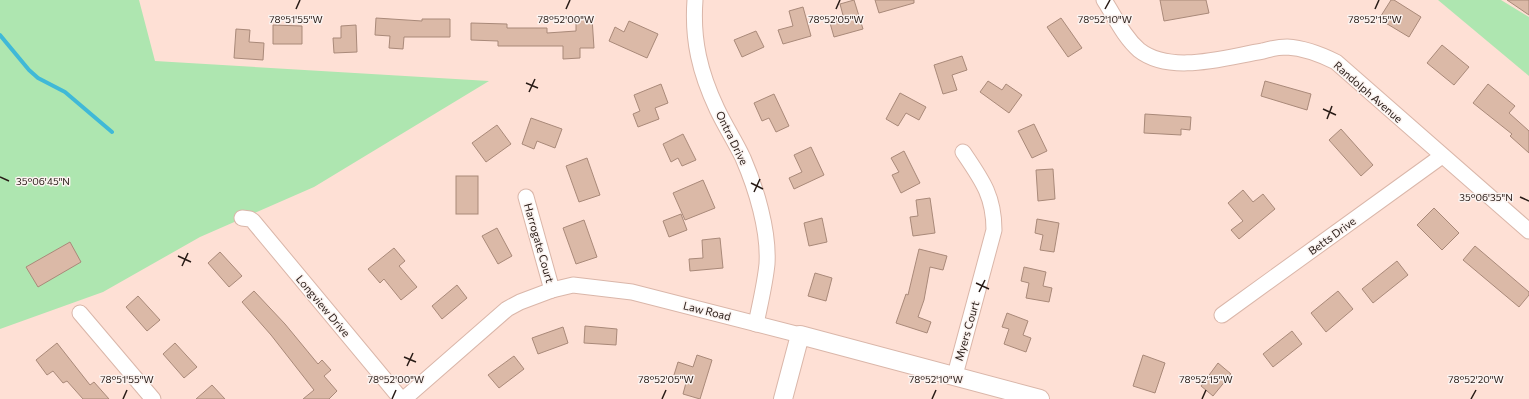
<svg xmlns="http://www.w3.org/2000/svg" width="1529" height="399" font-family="Commissioner,sans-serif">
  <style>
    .green { fill: #aee6b0 }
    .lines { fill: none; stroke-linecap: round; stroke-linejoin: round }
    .stream { stroke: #40b9d7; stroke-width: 4 }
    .building { fill: #dbb9a7; stroke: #a98979 }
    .minor-casing { stroke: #dab6a9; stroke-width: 17 }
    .tertiary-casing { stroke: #dab6a9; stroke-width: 20 }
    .minor { stroke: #fff; stroke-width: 15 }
    .tertiary { stroke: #fff; stroke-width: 18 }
    .ticks { fill: none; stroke: #281b16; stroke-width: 1.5 }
    .labels { text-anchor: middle; stroke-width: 3; stroke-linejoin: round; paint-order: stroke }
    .street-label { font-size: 11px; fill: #281b16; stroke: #fbf3f0 }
    .ticks-label { font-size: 10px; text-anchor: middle; fill: #281b16; stroke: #fbf3f0; stroke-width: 3; stroke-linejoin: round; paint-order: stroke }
  </style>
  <rect width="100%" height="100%" fill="#fee0d5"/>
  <!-- green -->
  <g class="green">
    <polygon points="0,0 139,0 155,61 489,81 314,187 200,237 103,292 0,329"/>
    <polygon points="1438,0 1501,0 1529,17 1529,76"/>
  </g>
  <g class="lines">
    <!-- stream -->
    <polyline class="stream" points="0,35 29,70 38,78 65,92 112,132"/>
  </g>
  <!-- building -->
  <g class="building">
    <polygon points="854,0 863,29 834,37 830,23 844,19 840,4"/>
    <polygon points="875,0 914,0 914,3 879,13"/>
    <polygon points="1160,0 1206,0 1209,13 1164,21"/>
    <polygon points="1391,0 1394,0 1421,17 1409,37 1379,19"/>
    <polygon points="1507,0 1529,0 1529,15"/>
    <polygon points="803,7 811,36 783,44 778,30 793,26 789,11"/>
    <polygon points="376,18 422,21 422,19 450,19 450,37 404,37 403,49 389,48 390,36 375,35"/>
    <polygon points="576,18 592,18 594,48 580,48 580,58 563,59 563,46 498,46 498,41 471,40 471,23 507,24 507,28 547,28 547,33 576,31"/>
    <polygon points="1061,18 1082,48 1068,57 1047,27"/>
    <polygon points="629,21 658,34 647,58 609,41 615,27 624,32"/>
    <polygon points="273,25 302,26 302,44 273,44"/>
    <polygon points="356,25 357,52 334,53 333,38 341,38 341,26"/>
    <polygon points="236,29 250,30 249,42 264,43 263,60 234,58"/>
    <polygon points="756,31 764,47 742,57 734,40"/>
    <polygon points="1442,45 1469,67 1454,85 1427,63"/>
    <polygon points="962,56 967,70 952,75 957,90 943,94 934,65"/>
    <polygon points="988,81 1002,90 1006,84 1022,95 1009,113 980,92"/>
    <polygon points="1265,81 1311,94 1307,110 1261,96"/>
    <polygon points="661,84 668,103 655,108 659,119 638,127 633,114 640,111 634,95"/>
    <polygon points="1488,84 1515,106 1509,113 1529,131 1529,153 1510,136 1512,134 1473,103"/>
    <polygon points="900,93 926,107 919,120 906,113 898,126 886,119"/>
    <polygon points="774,94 789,126 776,132 769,118 762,121 754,103"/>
    <polygon points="1145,114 1191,117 1190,130 1181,129 1181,135 1144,133"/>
    <polygon points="531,118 562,129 555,148 537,141 534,149 522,144"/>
    <polygon points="1034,124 1047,151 1032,158 1018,131"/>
    <polygon points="497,125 511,144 486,162 472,143"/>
    <polygon points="1341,129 1373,165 1361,176 1329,140"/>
    <polygon points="683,134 696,160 682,166 678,158 671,162 663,144"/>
    <polygon points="811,147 824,175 794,189 789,178 802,172 794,155"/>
    <polygon points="904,151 920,183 901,193 892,175 899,172 891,158"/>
    <polygon points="587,158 600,195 579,202 566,166"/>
    <polygon points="1053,169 1055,199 1038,201 1036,170"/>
    <rect x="456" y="176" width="22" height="38"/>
    <polygon points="703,180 715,208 685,220 673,193"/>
    <polygon points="1243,190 1253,202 1263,194 1275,209 1239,239 1231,230 1243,221 1228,203"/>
    <polygon points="930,198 935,233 913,236 910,217 918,216 916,200"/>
    <polygon points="1434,208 1459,233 1442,250 1417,225"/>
    <polygon points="681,214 687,230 669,237 663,221"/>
    <polygon points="822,218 827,242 809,246 804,223"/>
    <polygon points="1037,219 1059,223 1054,252 1040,250 1043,235 1035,233"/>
    <polygon points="584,220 597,257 576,264 563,228"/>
    <polygon points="497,228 512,256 498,264 482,236"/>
    <polygon points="720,238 723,268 690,271 689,259 703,258 702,240"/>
    <polygon points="70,242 81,262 38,287 26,267"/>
    <polygon points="1475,246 1529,292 1529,295 1519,307 1463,260"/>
    <polygon points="394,248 405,261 399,266 417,287 401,300 384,279 380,283 368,269"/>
    <polygon points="919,249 947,256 943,270 930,267 924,300 918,317 931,322 927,333 896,323 906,294 908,295"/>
    <polygon points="220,252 242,276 229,287 208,263"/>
    <polygon points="1397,261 1408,275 1373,303 1362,289"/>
    <polygon points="1024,267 1046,272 1043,286 1052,288 1049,302 1026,298 1029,283 1021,281"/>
    <polygon points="815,273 832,278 826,301 808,296"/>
    <polygon points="457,285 467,298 442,319 432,306"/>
    <polygon points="254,291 285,324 318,364 322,360 331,370 324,376 337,391 329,399 303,399 314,390 271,335 242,302"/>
    <polygon points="1338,291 1353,309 1326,332 1311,313"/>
    <polygon points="138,296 160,320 147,331 126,307"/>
    <polygon points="1007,313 1028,321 1023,335 1031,338 1026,352 1004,344 1009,329 1002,327"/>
    <polygon points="585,326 617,329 616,345 584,343"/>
    <polygon points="563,327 568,343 538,354 532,338"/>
    <polygon points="1292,331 1302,344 1273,367 1263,354"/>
    <polygon points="57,343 90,385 94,382 109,399 83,399 67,381 63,383 53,371 47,375 36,360"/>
    <polygon points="175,343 197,367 184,378 163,354"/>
    <polygon points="697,355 712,360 700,399 683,394 687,379 674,375 678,362 693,367"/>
    <polygon points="1143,355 1165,363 1155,393 1133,386"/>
    <polygon points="514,356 524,369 499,388 488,375"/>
    <polygon points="1218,363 1231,374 1213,396 1201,386"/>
    <polygon points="212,385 225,399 196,399"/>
  </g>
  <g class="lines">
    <!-- minor casing -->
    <g class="minor-casing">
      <g id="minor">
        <path d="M695,0C692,40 700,73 717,109C725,126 735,141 743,158C756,188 769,230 767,264C765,284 760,304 756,324"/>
        <path d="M1104,0C1115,17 1124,37 1139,50C1171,75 1226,57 1263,51C1270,49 1279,47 1287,47C1304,48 1320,54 1336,62L1529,231"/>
        <polyline points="526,197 552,290"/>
        <polyline points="242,218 250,219 253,221 401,399"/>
        <polyline points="80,313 153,399"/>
        <polyline points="1222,315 1442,156"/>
        <path d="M955,375L994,230C994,196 982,180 963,152"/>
        <polyline points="404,399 507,309 520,302 552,290 573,285 632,292 800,335"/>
      </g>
    </g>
    <!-- tertiary casing -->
    <g class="tertiary-casing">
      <polyline id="tertiary" points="783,399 800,335 1040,399"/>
    </g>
    <!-- minor -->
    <use href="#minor" class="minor"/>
    <!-- tertiary -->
    <use href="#tertiary" class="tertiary"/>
  </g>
  <!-- ticks -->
  <path class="ticks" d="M296,9L300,0M566,9L570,0M836,9L840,0M1105,9L1110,0M1375,9L1379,0M526,83L538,88M529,92L535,79M1323,109L1336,115M1327,119L1332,106M0,177L9,181M751,183L763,189M754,192L760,179M1520,197L1529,201M178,256L191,262M182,266L188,253M976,283L989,289M979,292L985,280M404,357L416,362M407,366L413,353M123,399L127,390M392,399L396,390M662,399L666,390M932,399L936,390M1202,399L1206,390M1471,399L1476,390"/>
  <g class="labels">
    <!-- street labels -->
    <g class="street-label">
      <text transform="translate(1368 92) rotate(41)" y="4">Randolph Avenue</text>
      <text transform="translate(732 138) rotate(64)" y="4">Ontra Drive</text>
      <text transform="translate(1332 236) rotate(-36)" y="4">Betts Drive</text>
      <text transform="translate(539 243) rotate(74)" y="4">Harrogate Court</text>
      <text transform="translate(323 306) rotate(50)" y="4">Longview Drive</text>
      <text transform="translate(707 311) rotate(14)" y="4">Law Road</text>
      <text transform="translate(967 331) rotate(-74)" y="4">Myers Court</text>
    </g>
  </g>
  <g class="ticks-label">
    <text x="296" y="23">78°51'55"W</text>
    <text x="566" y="23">78°52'00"W</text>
    <text x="836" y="23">78°52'05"W</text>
    <text x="1105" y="23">78°52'10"W</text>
    <text x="1375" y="23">78°52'15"W</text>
    <text x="43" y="185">35°06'45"N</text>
    <text x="1486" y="201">35°06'35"N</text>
    <text x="127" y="383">78°51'55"W</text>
    <text x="396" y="383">78°52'00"W</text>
    <text x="666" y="383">78°52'05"W</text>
    <text x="936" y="383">78°52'10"W</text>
    <text x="1206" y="383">78°52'15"W</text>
    <text x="1476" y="383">78°52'20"W</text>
  </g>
</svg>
